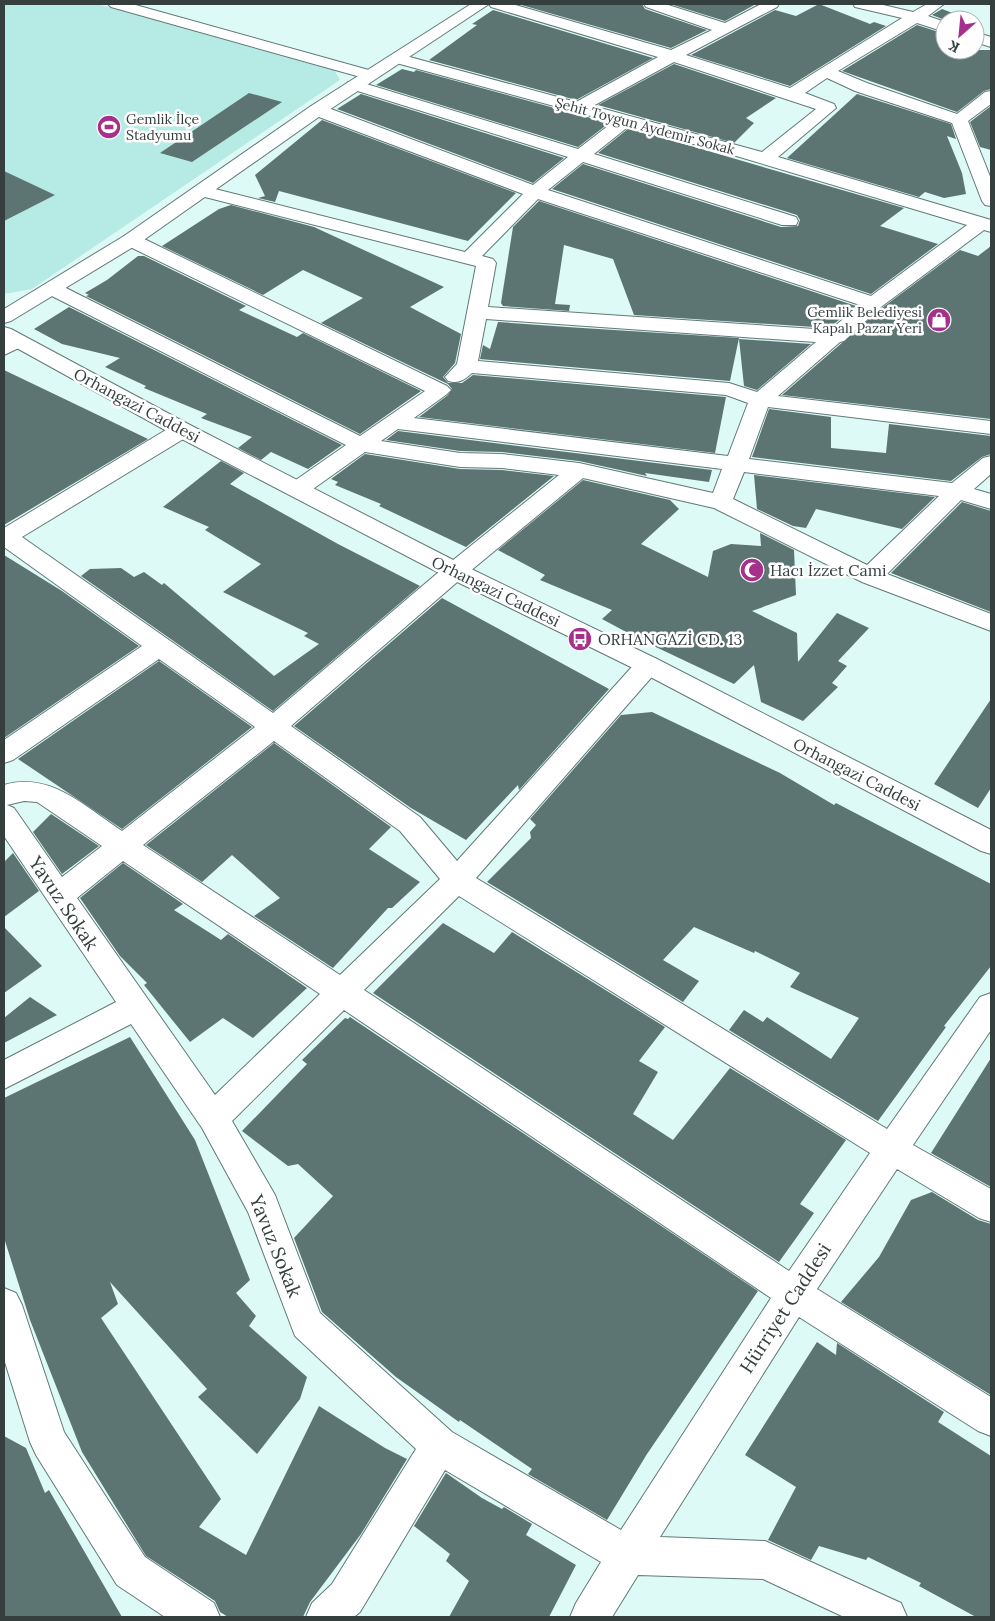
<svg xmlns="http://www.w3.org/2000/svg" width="995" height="1621" viewBox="0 0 995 1621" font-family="Lora,serif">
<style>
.green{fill:#b6ebe5}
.building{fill:#5c7472}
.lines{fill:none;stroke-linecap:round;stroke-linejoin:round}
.minor-casing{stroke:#617977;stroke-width:2}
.tertiary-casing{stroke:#617977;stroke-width:2}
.minor{fill:#fff;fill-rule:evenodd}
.tertiary{fill:#fff;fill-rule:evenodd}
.labels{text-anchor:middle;stroke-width:5;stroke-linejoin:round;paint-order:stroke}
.far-poi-label{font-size:14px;fill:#343f3e;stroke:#fff;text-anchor:start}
.far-street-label{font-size:14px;fill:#343f3e;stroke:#fff}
.street-label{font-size:16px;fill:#343f3e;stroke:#fff}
.poi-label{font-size:16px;fill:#343f3e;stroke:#fff;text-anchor:start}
.near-street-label{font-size:19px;fill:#343f3e;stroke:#fff}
</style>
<rect width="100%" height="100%" fill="#defaf6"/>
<!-- green -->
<path class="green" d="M4,4H97L331,64L340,80L32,289L4,294Z"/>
<!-- building -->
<path class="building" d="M518,4H642L645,9L707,30L671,48Z
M670,4H756L725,21Z
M819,4L870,24L874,22L886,26L790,86L691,55L775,10L796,16Z
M942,9L971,20H945L932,15Z
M493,10L653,58L576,100L429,60L477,25L472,24Z
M917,25L945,34V50H991V89L984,91L957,112L842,71Z
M674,64L776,98L746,118L754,123L734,143L598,105Z
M402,69L414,72L416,70L609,123L578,147L376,85Z
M249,93L282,102L192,162L160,153Z
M361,94L564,158L533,183L337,109Z
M857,94L951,124L956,139L947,136L962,173L966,194L944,198L925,192L919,197L787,158Z
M991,106V150L980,147L970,122Z
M322,120L516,193L468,241L279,191L275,202L258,198L265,196L255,175Z
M629,128L904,208L880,226L938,244L871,294L552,189L583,164L781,227L798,226L800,220L797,215L598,153Z
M4,171L55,195L4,221Z
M539,201L856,306L829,328L634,315L613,259L564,245L555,304L570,305L569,311L503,306L501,303L513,227Z
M231,205L314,227L444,287L410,307L461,334L455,363L443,377L448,383H462L473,375L726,397L715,453L419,417L448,395L452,389L448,384L321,323L363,298L303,270L263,295L162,246L219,209Z
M991,246V419L782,395L882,308L960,250L978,256Z
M138,256H144L246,306L239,310L297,337L303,333L421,391L360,434L86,296L89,295L85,293L107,280Z
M69,307L342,445L308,469L271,452L261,460L238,448L252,437L201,418L207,414L144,388L146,386L105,367L120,358L62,344L34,329Z
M498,322L567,327L739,338L730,381L480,359L483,345L490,349Z
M739,339L811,344L757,390L744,386Z
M4,370L148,439L4,525Z
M769,409L831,417V448L886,453L889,424L991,436V454L982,457L951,481L752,457Z
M398,431L712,470L709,482L645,473L647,476L579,461L502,452L460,451L386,440Z
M365,454L460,469L502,470L554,476L466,547L379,506L381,504L335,485L338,482L331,479Z
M221,461L244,473L230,484L338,544L420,586L273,711L81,576L90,569L121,568L134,577L144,572L162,585L164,583L274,676L319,644L304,636L308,633L223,592L261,564L205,530L209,527L163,507Z
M754,475L935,497L902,529L816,509L806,528L793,526L757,509Z
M583,480L670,500L679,509L641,544L708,577L713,551L731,544L761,546L760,533L794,550L796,595L752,611L797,633L798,662L837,613L869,628L838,661L847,666L832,683L838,687L803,721L761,702L754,665L734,684L641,640L602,619L612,610L540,580L545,575L498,550Z
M962,502L991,511V612L891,573Z
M4,555L62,591L139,646L4,738Z
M442,598L609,689L519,790L518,785L466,840L411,808L294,726Z
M159,661L252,727L122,829L18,759Z
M991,699V788L978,808L934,784Z
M652,712L780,773L834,805L836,803L991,884V966L944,1026L946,1027L878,1121L729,1030L744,1010L763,1022L767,1017L831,1059L859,1018L790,987L800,973L755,951L754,953L694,927L663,960L699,981L683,1002L487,882L531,838L530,832L536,825L530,819L621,715Z
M274,743L391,827L369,849L420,882L392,908H388L333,968L254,916L280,898L232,855L202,882L146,845Z
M51,814L99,846L62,874L33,832Z
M13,853L39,891L4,917V862Z
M123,863L183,904L174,910L221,940L228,934L307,988L253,1038L223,1018L190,1042L144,985L147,983L120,956L80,898Z
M443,923L494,953L512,932L665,1027L639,1061L658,1072L633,1114L673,1140L730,1068L846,1140L800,1204L814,1213L779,1262L373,993Z
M4,927L42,966L4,993Z
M30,997L57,1015L4,1043V1018Z
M350,1017L758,1291L647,1454L607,1520L528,1474L532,1469L460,1420L459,1422L396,1377L322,1312L294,1238L333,1196L298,1164L288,1166L242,1131L307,1064L302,1060L345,1018L348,1019Z
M130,1037L195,1140L250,1280L236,1293L256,1316L249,1326L307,1377L300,1399L257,1454L198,1397L207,1389L110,1282L118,1304L101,1318L221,1499L199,1527L246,1555L319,1406L385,1448L407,1459L361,1534L310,1602L303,1617H228L220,1612L215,1601L146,1556L82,1452L30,1320L5,1241L4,1098Z
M991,1058V1187L931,1153Z
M932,1192L978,1220L991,1224V1395L841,1302L879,1257L911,1200Z
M817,1342L836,1355L837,1343L944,1412L938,1422L991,1456V1617H976L919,1586L921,1583L868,1557L866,1560L819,1546L811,1560L768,1540L796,1487L745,1455Z
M4,1436L26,1448L45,1493L49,1490L122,1617H4Z
M446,1473L482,1498L502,1509L504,1507L532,1524L526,1535L576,1565L549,1617H449L469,1581L446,1561L450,1554L414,1526Z"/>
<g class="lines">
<!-- minor casing -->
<g class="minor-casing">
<path id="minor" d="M108,4H132L376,72L378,75L376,78H364L111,7Z
M489,4H512L671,50L712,30L646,7L644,4H665L725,23L761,4H779L777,7L686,55L790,88L902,18L855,7L853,4H879L913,12L927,4H944L928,16L945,22V32L917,23L838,71L867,83L957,114L985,92L991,91V104L968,121L991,179V206L985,205L982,201L952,123L855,91L827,78L805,93L834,104L836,108L778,157L991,220V232L984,230L881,307L844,341L840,342L778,396L991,421V434L768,407L749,459L952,483L983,458L991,456V474L974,489L991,494V509L961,500L887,574L991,614V631L862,582L714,508L583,478L463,577L291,726L420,817L457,861L639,659L648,656L657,659L661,665L657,671L476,878L887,1129L980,997L991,993V1030L913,1145L991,1189V1222L979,1218L897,1169L817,1289L991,1397V1436L978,1431L799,1317L660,1537L765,1541L901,1603L907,1617H844L763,1579L638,1575L612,1617H570L576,1603L601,1562L445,1470L360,1612L354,1617H306L312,1603L332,1584L416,1449L295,1336L248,1212L202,1128L131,1024L4,1089V1060L116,1002L4,836V785C50,771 85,807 122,831L255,727L159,659L13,760L4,763V740L142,646L4,547V528L174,425L182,423L190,425L193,430L190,435L22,537L273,713L447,565L559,475L502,468L460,467L365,452L306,494L298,496L290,494L287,489L290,484L346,445L46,293L43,289L46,285H60L360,436L425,391L124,244L122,240L124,236H138L447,386L451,390L447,394L414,418L728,456L748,403L726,395L472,373C464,380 459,384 448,381L445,377L457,364L476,266L197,195L194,191L197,187L203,186L465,252L523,194L311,114L309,110L311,106H323L533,185L568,157L348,88L346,85L348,82H360L578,149L613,122L389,61L387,58L395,53L576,102L658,57L491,7ZM674,62L816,109L762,152L593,106ZM629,126L733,155L967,225L871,296L548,190L583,162L782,225H796L798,221L796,217L594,154ZM538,199L860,305L830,330L488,307L496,263L493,259L482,256ZM486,319L816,342L757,392L729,383L478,361ZM398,429L722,469L713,493L579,463L502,454L460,453L381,441ZM744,472L939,496L867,565L733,499ZM274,741L400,831L440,879L340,975L143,845ZM24,801L37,802L102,846L62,877L14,808L7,805ZM123,861L320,994L215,1095L77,898ZM459,896L870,1153L789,1271L364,990ZM344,1010L771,1298L621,1530L452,1432L320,1313L275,1195L232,1121Z
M975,32L991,37V47L975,42Z
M18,335L25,337L28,341L25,345L4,355V341Z
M4,1288L16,1293L22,1305L64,1432L145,1557L214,1603L220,1617H165L117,1585L36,1455L30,1442L4,1359Z"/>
</g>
<!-- tertiary casing -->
<g class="tertiary-casing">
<path id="tertiary" d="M471,4H489L323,114L138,244L11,321L4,323V309L124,236L311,106Z
M4,327L11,329L190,425L463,565L657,659L991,830V854L981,851L639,671L447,577L174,435L4,341Z"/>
</g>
<!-- minor -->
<use href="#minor" class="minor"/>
<!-- tertiary -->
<use href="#tertiary" class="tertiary"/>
</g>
<!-- icons -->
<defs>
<g id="stadium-disc" transform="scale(1.25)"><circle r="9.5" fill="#a5318c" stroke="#fff"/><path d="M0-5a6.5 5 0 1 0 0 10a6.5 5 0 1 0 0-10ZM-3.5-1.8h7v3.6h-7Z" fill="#fff"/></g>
<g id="shop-disc" transform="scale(1.25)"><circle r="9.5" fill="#a5318c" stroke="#fff"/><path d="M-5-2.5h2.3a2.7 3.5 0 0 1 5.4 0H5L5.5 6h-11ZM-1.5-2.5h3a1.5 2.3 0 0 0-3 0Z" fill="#fff"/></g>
<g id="mosque-disc" transform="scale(1.25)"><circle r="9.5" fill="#a5318c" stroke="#fff"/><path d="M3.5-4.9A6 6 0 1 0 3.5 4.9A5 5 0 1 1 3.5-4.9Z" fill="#fff"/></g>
<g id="bus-disc" transform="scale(1.25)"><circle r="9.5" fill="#a5318c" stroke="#fff"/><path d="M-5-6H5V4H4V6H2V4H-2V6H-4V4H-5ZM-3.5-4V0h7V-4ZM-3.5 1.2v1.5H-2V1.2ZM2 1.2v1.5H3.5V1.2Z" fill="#fff"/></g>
</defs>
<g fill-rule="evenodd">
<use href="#stadium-disc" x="109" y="127"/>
<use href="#shop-disc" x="939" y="320"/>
<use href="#mosque-disc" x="752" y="570"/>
<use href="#bus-disc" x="580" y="639"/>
</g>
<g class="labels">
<!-- far-poi labels -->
<g class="far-poi-label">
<text x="126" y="124">Gemlik İlçe<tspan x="126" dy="16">Stadyumu</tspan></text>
<text x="922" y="317" text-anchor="end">Gemlik Belediyesi<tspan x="922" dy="16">Kapalı Pazar Yeri</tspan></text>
</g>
<!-- far-street labels -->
<g class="far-street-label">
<text transform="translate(645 126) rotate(15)" y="5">Şehit Toygun Aydemir Sokak</text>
</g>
<!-- street labels -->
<g class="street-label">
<text transform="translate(137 405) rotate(28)" y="6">Orhangazi Caddesi</text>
<text transform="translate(496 591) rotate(26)" y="6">Orhangazi Caddesi</text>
<text transform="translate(857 774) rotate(27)" y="6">Orhangazi Caddesi</text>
</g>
<!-- poi labels -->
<g class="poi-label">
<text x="770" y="576">Hacı İzzet Cami</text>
<text x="598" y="645">ORHANGAZİ CD. 13</text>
</g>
<!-- near-street labels -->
<g class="near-street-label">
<text transform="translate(64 903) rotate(56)" y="7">Yavuz Sokak</text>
<text transform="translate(276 1246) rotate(68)" y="7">Yavuz Sokak</text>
<text transform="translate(785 1308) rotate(-57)" y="7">Hürriyet Caddesi</text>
</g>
</g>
<!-- border -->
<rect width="995" height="1621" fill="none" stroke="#343f3e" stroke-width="10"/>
<!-- north arrow -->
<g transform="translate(960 35) rotate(207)"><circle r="24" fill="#ffffff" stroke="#aeb2b2"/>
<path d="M0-4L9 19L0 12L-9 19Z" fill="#a5318c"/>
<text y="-8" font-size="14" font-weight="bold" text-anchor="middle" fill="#343f3e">K</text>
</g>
</svg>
